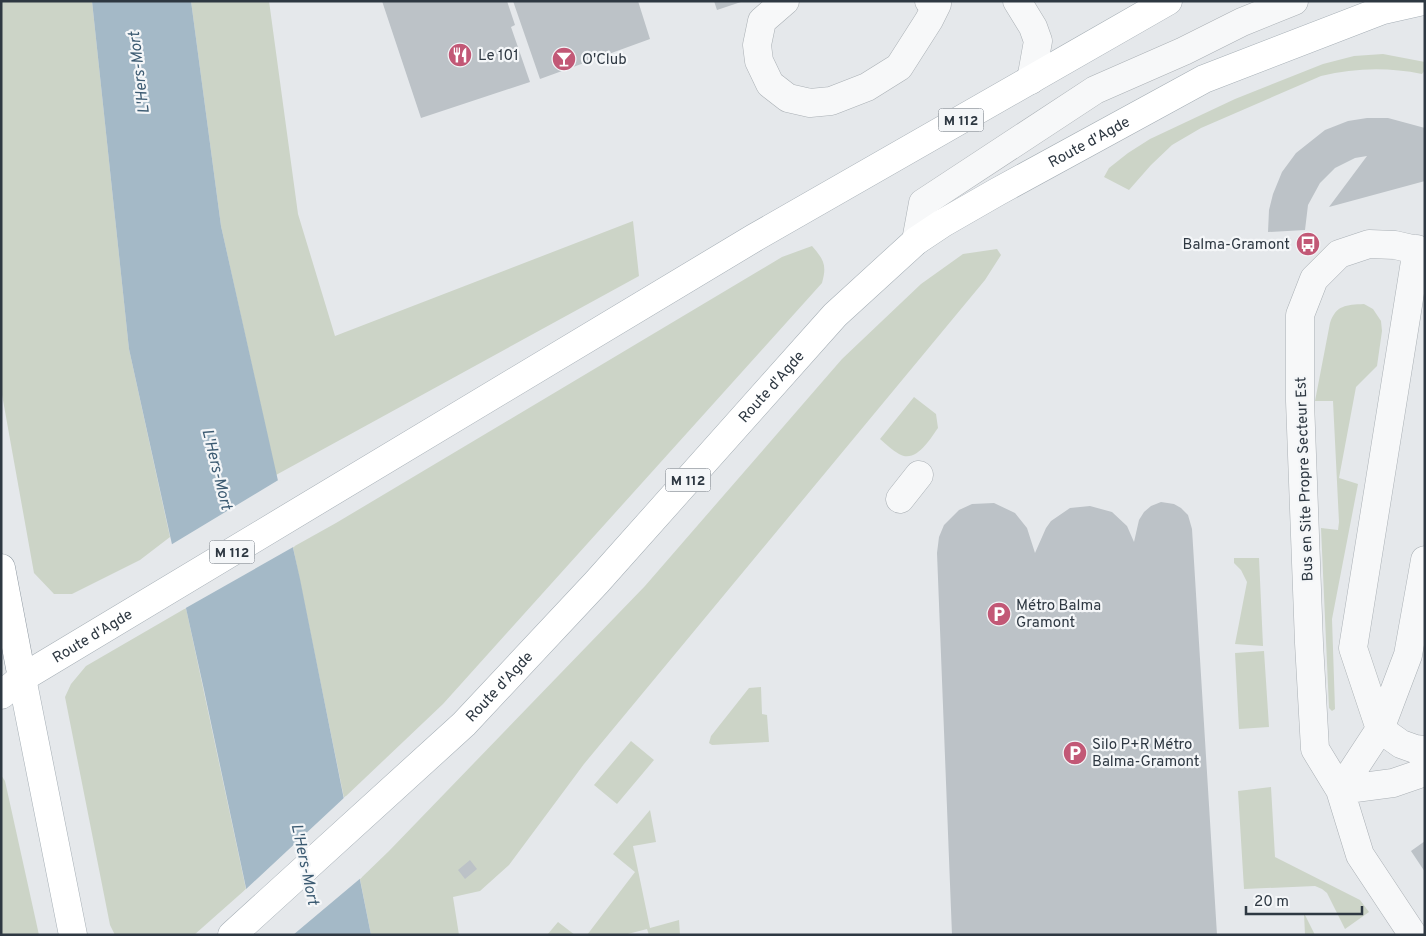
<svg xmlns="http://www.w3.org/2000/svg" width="1426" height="936" viewBox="0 0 1426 936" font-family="Overpass,sans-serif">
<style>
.green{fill:#ccd4c7}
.water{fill:#a4b9c7}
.pier{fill:#e5e8eb}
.building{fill:#bcc2c7}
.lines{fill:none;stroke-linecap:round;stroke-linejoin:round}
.minor-casing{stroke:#aab0b5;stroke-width:29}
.major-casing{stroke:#a5aeb5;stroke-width:29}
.highway-casing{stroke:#8d97a0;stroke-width:29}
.minor{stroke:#f7f8f9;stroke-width:28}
.major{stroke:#fff;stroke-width:28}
.highway{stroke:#fff;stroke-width:28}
.labels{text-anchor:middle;stroke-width:4.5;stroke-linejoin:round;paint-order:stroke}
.shield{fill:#f4f6f8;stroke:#697179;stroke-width:1}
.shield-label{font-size:14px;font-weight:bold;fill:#2e3842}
.poi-label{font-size:15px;fill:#2e3842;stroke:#f4f6f8;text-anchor:start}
.street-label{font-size:15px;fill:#2e3842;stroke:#f4f6f8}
.water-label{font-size:16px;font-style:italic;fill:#3c5b72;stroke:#f4f6f8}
</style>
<rect width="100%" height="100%" fill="#e5e8eb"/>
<!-- green -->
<path class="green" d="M1,1H92L129,349L170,537L140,560L72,594H54L34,573L1,389Z
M191,1H269L298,214L335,336L633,221L639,276L276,475L221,226Z
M1383,54L1425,62V70L1422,74C1387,67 1355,68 1321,76L1201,128L1172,145L1151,165L1129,190L1104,177L1109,168L1128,153L1150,139L1235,99L1323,64L1354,56Z
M812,246C824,260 827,265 822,283L443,704L344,798L293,547L336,523L782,257Z
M997,249L1001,255L985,280L584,764L509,865L480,891L453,897L459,935H371L360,879L389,851L645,586L842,359L921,284L963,254Z
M1364,304L1373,309L1381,321L1382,331L1377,366L1356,387L1339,478L1358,484L1332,619L1335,709L1332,711L1329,708L1321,528L1338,530L1339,522L1333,401H1315L1330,323C1336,305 1346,305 1364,304Z
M914,397L936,414L938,428C930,439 916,464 899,454C892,450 886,444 880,439Z
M1234,558H1259L1263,646L1235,644L1247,582L1241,570L1234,563Z
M186,608L246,889L194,935H115L110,925L65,697L71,684L86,666Z
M1264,651L1269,727L1239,729L1235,653Z
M761,687L762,714L767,715L769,742L712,745L709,743L711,736L749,688Z
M631,741L654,760L617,804L594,785Z
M1,775L5,781L39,935H1Z
M1271,787L1275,857L1360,900L1369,912L1345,929L1327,893L1322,889L1315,886L1244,889L1238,791Z
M650,810L656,842L633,846L650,928L679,920L680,935H649L647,929L624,935H587L635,872L613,854Z
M1304,913L1315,935H1305Z
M558,922L575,935H547Z"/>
<!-- water -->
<path class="water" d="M92,1H191L221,226L300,579L371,935H256L204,690L129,349Z"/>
<!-- pier -->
<path class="pier" d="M280,479L295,546L184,609L169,546Z
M346,796L362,877L293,935H253L244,891Z"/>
<!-- building -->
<path class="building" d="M382,1H507L515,25L511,27L530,82L421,118Z
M513,1H638L650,39L540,79Z
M714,1H741V2L717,10Z
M1367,118H1388L1425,128V181L1329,207L1367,156L1355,158L1335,168L1320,183L1308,205L1305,230L1268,232L1269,210L1273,194L1282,172L1296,153L1325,130L1348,121Z
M1161,502L1174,504L1181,508L1188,515L1192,529L1217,935H952L937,553L939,537L944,525L959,510L972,504L994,503L1015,513L1027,528L1035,553L1046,528L1051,521L1070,508L1090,506L1112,512L1127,526L1134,542L1139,520L1144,512L1151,506Z
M1425,841V872L1411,851Z
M470,860L477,869L465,879L458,870Z"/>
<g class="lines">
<!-- minor casing -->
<g class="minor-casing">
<path id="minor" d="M785,1L762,21L757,45L759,61L770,84L788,98L810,103L831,101L867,87L899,67L929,20L937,4L929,1
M1017,1L1033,27L1038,41L1031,80
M916,241L923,203L1095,90L1184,51L1242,22L1294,1
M1417,249L1353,648L1380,729L1401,744L1415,749L1425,750
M900,499L919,475
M1340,790L1380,729L1408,655L1425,560
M1340,790L1393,783L1425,772
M1413,935L1360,855L1340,790L1315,749L1309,643L1300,401V315L1314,279L1339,254L1369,244L1395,245L1425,252"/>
</g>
<!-- major casing -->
<g class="major-casing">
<g id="major">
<path d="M22,678L73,935"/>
<path id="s1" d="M1,695L22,678L754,238L1168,1"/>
<path id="s2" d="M232,935L464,724L597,582L835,315L916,241L943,223L997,192L1204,79L1383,10L1423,1"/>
</g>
</g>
<!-- highway casing -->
<g class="highway-casing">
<path id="highway" d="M1,568L22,678"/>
</g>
<!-- minor -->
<use href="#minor" class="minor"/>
<!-- major -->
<use href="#major" class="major"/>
<!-- highway -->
<use href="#highway" class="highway"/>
</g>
<!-- icons -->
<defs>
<g id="restaurant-disc" transform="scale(1.25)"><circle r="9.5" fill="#c25876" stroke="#f4f6f8"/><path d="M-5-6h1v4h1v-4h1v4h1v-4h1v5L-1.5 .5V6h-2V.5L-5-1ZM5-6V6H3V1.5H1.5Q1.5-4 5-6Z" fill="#fff"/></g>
<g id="bar-disc" transform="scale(1.25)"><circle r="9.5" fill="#c25876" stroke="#f4f6f8"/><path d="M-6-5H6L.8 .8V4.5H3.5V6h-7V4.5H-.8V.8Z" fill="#fff"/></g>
<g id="bus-disc" transform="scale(1.25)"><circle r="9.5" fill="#c25876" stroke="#f4f6f8"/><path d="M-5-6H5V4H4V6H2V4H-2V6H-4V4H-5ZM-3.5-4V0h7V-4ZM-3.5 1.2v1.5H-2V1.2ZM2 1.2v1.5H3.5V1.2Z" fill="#fff"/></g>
<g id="parking-disc" transform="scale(1.25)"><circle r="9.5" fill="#c25876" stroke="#f4f6f8"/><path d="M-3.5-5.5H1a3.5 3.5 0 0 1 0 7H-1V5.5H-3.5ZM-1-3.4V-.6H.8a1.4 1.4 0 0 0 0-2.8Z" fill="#fff"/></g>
</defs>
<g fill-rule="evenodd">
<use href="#restaurant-disc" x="460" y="55"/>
<use href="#bar-disc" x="564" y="59"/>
<use href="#bus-disc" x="1308" y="244"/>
<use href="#parking-disc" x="999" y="614"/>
<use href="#parking-disc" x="1075" y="753"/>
</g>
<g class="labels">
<!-- shield labels -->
<g class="shield">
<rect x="938.5" y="108.5" width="45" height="23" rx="4"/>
<rect x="665.5" y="468.5" width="45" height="23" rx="4"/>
<rect x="209.5" y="540.5" width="45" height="23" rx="4"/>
</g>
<g class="shield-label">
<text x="961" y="125">M 112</text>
<text x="688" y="485">M 112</text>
<text x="232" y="557">M 112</text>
</g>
<!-- poi labels -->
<g class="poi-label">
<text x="478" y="60">Le 101</text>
<text x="582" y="64">O'Club</text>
<text x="1290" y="249" text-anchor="end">Balma-Gramont</text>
<text x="1016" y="610">Métro Balma<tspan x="1016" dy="17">Gramont</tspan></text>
<text x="1092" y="749">Silo P+R Métro<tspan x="1092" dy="17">Balma-Gramont</tspan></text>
</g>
<!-- street labels -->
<g class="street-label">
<text dy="5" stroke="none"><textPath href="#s2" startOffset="1175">Route d'Agde</textPath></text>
<text dy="5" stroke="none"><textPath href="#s2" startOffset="770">Route d'Agde</textPath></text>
<text transform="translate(1304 479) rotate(-92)" y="5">Bus en Site Propre Secteur Est</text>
<text dy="5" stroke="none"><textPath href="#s1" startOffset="109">Route d'Agde</textPath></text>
<text dy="5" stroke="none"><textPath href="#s2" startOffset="365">Route d'Agde</textPath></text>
</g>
<!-- water labels -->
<g class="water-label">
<text transform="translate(138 73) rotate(-97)" y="6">L'Hers-Mort</text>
<text transform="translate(218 469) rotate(76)" y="6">L'Hers-Mort</text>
<text transform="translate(306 864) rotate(78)" y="6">L'Hers-Mort</text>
</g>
</g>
<!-- border -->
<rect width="1426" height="936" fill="none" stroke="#2e3842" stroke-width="5"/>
<!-- scale -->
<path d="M1246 906v8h116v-8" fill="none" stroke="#2e3842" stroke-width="2.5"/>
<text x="1254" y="906" font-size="15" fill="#2e3842" stroke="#f4f6f8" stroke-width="4" paint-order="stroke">20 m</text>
</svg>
